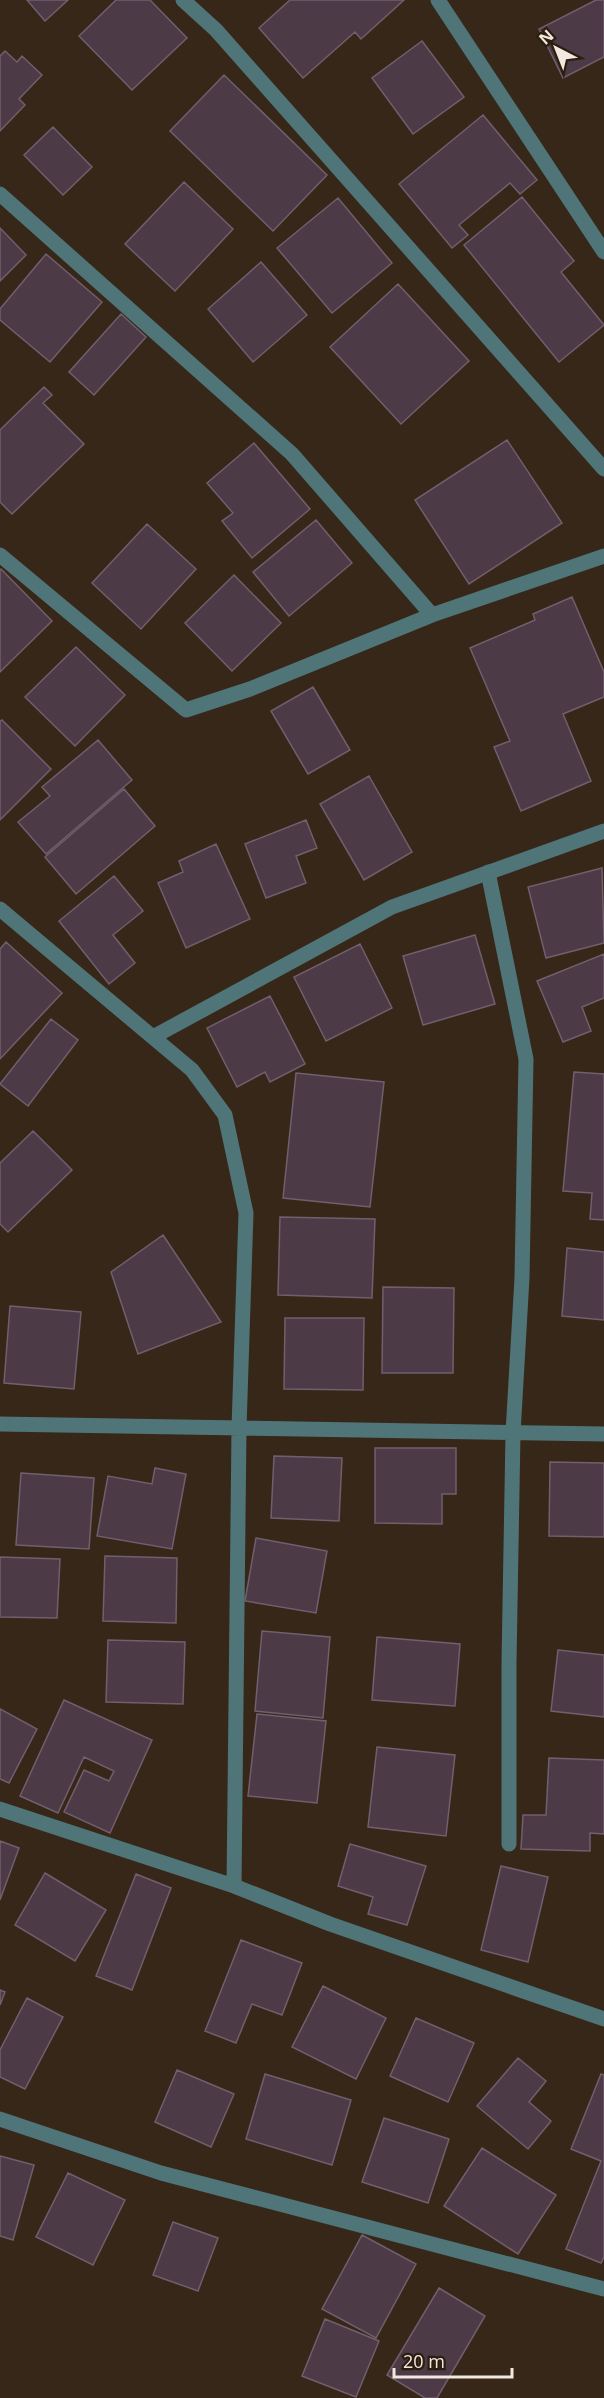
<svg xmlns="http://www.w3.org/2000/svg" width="604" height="2398" viewBox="0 0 604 2398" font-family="'Open Sans',sans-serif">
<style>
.building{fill:#4c3a47;stroke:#725e6c;stroke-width:1.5}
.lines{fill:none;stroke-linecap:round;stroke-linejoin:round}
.minor{stroke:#4f7578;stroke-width:15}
</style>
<rect width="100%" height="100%" fill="#362719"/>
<!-- building -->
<path class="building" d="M27,0H68L45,21Z
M116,0H150L187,38L132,90L79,36Z
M290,0H404L361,39L355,32L303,78L259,28Z
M596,0H604V57L563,78L539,29Z
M422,41L464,97L413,134L372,78Z
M5,51L17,62L22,56L42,75L19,99L25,105L0,131V56Z
M224,75L327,175L273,231L170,131Z
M483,115L537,180L520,194L510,183L459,225L468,235L452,248L399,184Z
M53,127L92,167L63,195L24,155Z
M184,182L233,229L175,291L125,244Z
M522,197L574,261L561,272L604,325L559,362L464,245Z
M338,198L392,263L332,313L277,248Z
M0,228L26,255L0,281Z
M46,254L102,302L50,362L0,320V309Z
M261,262L307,315L253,362L208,309Z
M398,284L469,361L401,424L330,347Z
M121,314L146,337L94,395L69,372Z
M44,387L52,395L43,403L84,444L12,514L0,502V430Z
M507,440L562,523L469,584L415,500Z
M254,443L310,509L252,558L222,521L233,513L207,483Z
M316,520L352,563L289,616L253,572Z
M147,524L196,569L141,629L92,583Z
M1,569L52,621L0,672V570Z
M234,575L281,623L232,671L185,623Z
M572,597L604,672V697L563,714L591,781L521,811L494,747L510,741L470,648L535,620L533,614Z
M76,647L125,695L75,746L25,697Z
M313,687L350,750L308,774L271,711Z
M2,720L51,769L0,820V721Z
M98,740L132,780L46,854L18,822L50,796L42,787Z
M369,776L412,852L364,880L320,804Z
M124,789L155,826L76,894L45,857Z
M306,820L317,848L296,856L306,883L266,898L245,844Z
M216,844L250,919L186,948L158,883L183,872L179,861Z
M602,868L604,943L546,958L528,887Z
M114,876L143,911L113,935L135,963L109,984L59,921Z
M475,935L495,1004L423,1025L403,956Z
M6,942L62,993L0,1059V949Z
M360,944L392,1008L326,1041L294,977Z
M604,954V998L582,1007L591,1031L563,1042L537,981Z
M270,996L305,1064L270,1082L265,1072L237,1087L207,1028Z
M51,1019L78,1040L28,1106L0,1084Z
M574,1072L604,1074V1220L590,1219L592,1193L563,1191Z
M296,1073L384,1082L370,1207L283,1198Z
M33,1131L72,1170L8,1232L0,1224V1163Z
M280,1217L375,1219L372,1298L278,1295Z
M163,1235L221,1322L138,1354L111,1272Z
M567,1248L604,1252V1320L562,1316Z
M383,1287L454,1288L453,1373H382Z
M10,1306L81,1312L74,1389L4,1383Z
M285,1318H364L363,1390L284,1389Z
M375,1448H456V1494H442V1524L375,1523Z
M274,1456L342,1458L339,1521L271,1518Z
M550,1462L604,1463V1537L549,1536Z
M155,1468L186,1474L172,1549L97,1536L108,1476L152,1484Z
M21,1473L94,1478L89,1549L16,1545Z
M256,1538L327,1551L316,1613L245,1601Z
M105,1556L177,1558L176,1623L103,1621Z
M0,1557L60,1559L57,1618L0,1617Z
M262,1631L330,1637L323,1718L255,1711Z
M377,1637L460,1644L455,1706L372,1700Z
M108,1640L185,1642L183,1704L106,1702Z
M558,1650L604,1655V1717L551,1711Z
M64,1700L152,1740L110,1833L64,1812L84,1770L109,1781L114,1771L84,1757L58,1813L20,1796Z
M0,1709L37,1729L9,1783L0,1779Z
M257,1714L326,1721L317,1803L248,1796Z
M377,1747L455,1755L446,1836L368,1827Z
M549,1758L604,1760V1834L590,1833V1851L521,1849L523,1815H546Z
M0,1841L19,1848L0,1900Z
M350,1844L426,1866L407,1925L368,1914L373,1897L338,1886Z
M501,1866L548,1877L528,1962L481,1950Z
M45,1873L106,1910L75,1961L15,1925Z
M136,1874L171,1888L132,1990L96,1976Z
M241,1940L302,1963L282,2015L252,2004L236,2043L205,2031Z
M323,1986L386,2018L356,2079L292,2047Z
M0,1990L5,1992L0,2005Z
M27,1998L63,2017L25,2089L0,2077V2050Z
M416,2018L474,2043L448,2102L390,2076Z
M518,2058L546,2081L529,2102L551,2121L528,2149L477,2106Z
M177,2070L234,2094L211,2147L155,2122Z
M265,2074L351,2100L332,2165L246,2139Z
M601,2074L604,2075V2257L601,2263L566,2249L601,2161L571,2149Z
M384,2118L449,2139L428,2203L362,2182Z
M482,2148L556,2195L518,2254L444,2206Z
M0,2156L34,2165L13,2240L0,2236Z
M68,2173L125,2200L93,2265L36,2237Z
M173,2222L218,2238L198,2291L153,2275Z
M362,2235L416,2264L376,2338L322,2309Z
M439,2288L485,2316L437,2398H425L387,2375Z
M325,2319L379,2341L356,2397L302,2376Z"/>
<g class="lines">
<!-- minor -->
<path class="minor" d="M183,0L216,30L604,469
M438,0L604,252
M0,194L292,454L432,615
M0,555L186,710L250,689L432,615L604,556
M488,872L526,1059L522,1278L513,1433L509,1663V1844
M0,909L192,1070L225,1115L246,1213L239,1428L234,1886
M153,1037L392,907L604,831
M0,1424L604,1434
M0,1809L234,1886L330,1924L604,2019
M0,2119L161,2173L604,2289"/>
</g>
<!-- north arrow -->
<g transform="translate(556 48) rotate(318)" stroke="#2c1e0f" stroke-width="4.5" paint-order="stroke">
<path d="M0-4.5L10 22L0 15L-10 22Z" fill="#f2e8df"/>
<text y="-9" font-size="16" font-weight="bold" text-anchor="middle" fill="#f2e8df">N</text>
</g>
<!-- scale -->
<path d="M394 2368v9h118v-9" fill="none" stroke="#f2e8df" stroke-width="3"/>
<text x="403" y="2368" font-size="18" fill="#f2e8df" stroke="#2c1e0f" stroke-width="4.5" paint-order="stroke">20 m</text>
</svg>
